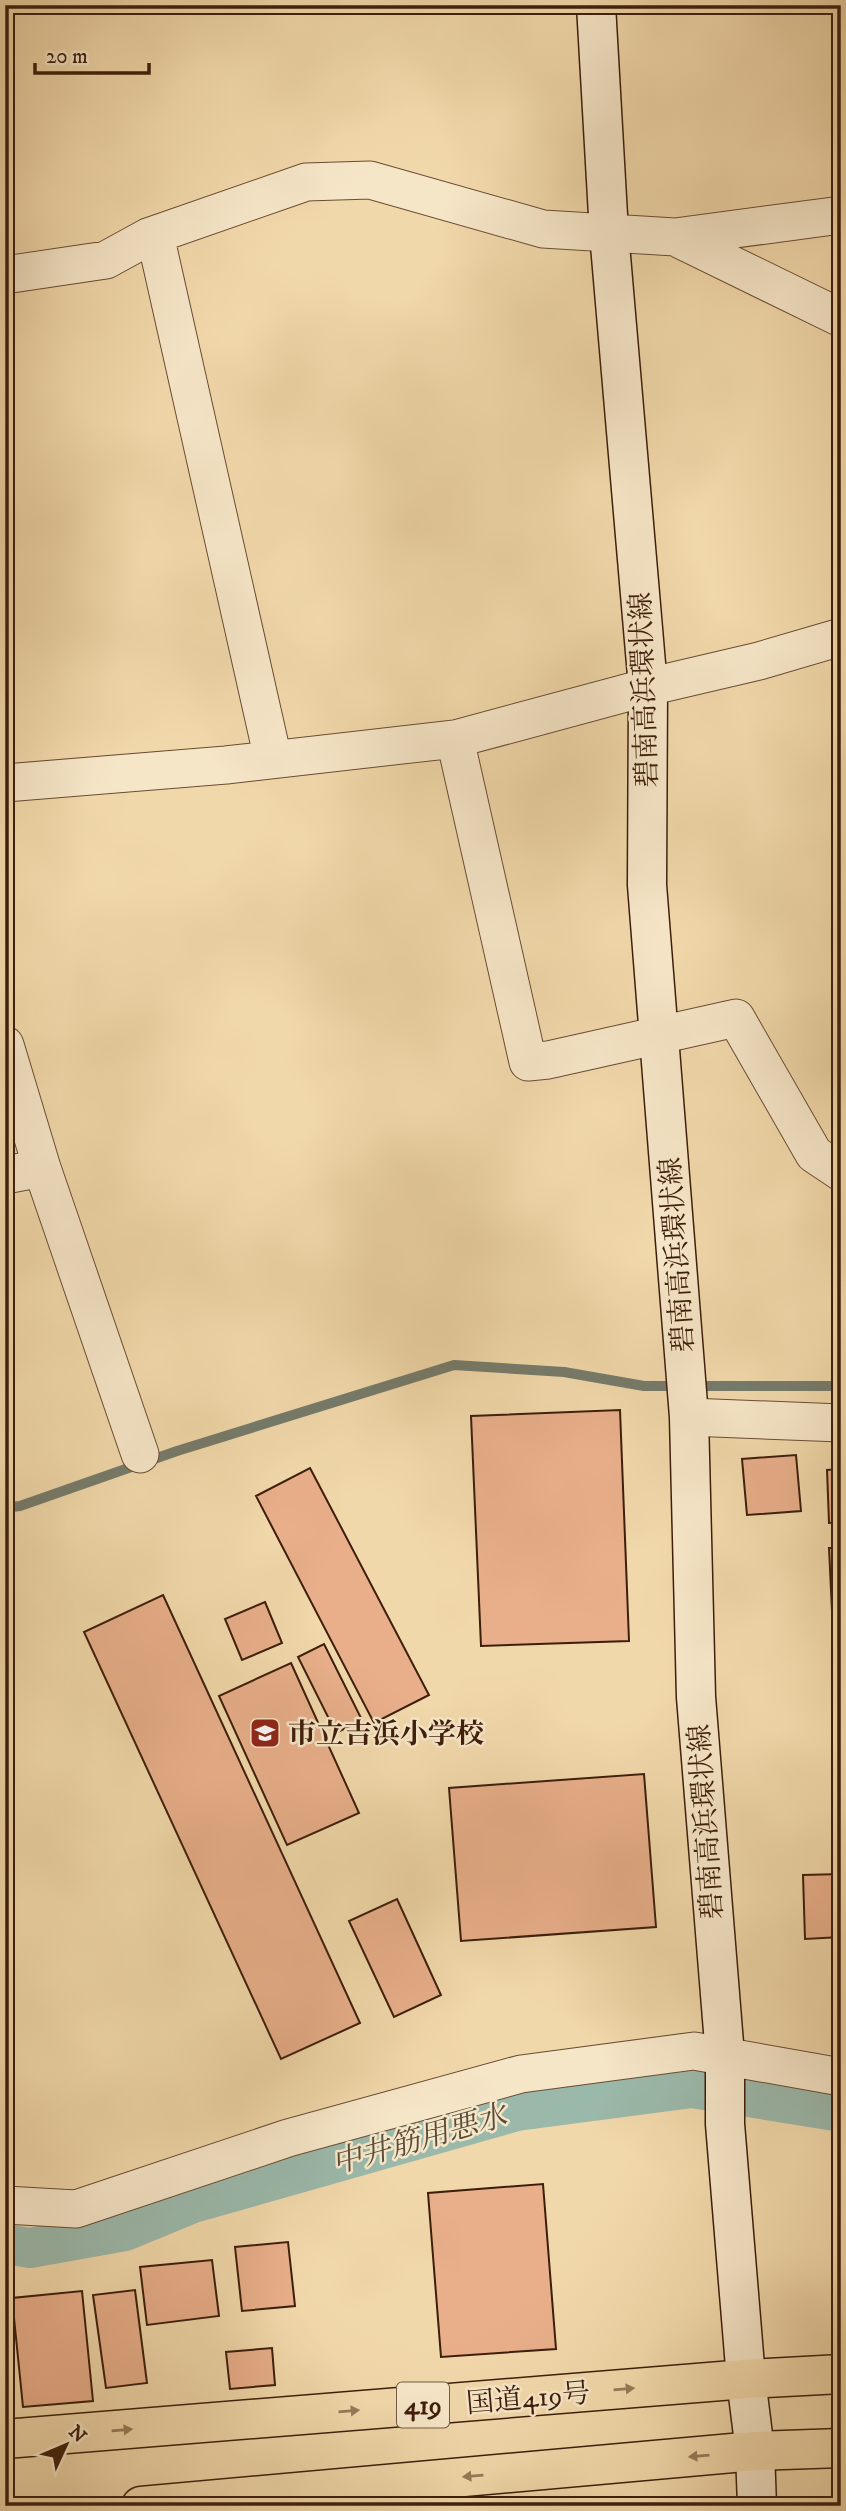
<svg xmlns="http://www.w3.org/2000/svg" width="846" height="2511" viewBox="0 0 846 2511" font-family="'IM FELL DW Pica','Noto Serif JP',serif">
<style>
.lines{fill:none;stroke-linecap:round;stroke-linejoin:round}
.stream{stroke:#757b6b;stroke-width:10}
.canal{stroke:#9bb9ab;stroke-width:40}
.building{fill:#e8af8a;stroke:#3d1e0b;stroke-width:2}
.street-casing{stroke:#6a4c33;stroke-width:39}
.secondary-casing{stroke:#3d1e0b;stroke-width:41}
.highway-casing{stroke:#3d1e0b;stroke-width:41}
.street{stroke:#f6e6c8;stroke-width:37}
.secondary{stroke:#f6e6c8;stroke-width:38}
.highway{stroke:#f1d8aa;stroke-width:38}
.oneway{fill:#977b5a}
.labels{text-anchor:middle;stroke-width:5;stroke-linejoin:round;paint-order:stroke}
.shield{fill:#f6e6c8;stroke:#745a44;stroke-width:2}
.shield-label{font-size:26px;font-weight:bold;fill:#3d1e0b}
.street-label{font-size:28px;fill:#3d1e0b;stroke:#f6e6c8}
.poi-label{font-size:28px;font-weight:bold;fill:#3d1e0b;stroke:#f6e6c8;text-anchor:start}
.water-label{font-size:30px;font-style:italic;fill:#594c3b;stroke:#f6e6c8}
</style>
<rect width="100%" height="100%" fill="#f1d8aa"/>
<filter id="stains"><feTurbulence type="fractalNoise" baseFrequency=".00286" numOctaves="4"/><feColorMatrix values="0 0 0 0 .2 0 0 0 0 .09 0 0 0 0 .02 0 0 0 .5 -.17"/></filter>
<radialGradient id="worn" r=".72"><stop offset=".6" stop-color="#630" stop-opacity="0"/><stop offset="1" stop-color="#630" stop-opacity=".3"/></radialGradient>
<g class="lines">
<!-- stream -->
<path class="stream" d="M5,1508L20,1506L177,1451L454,1365L564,1372L644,1386H841"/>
<!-- canal -->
<path class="canal" d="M5,2244L30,2248L125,2231L193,2203L517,2111L692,2088L841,2112"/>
</g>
<!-- building -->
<path class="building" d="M620,1410L629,1641L481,1646L471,1416Z
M796,1455L801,1511L747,1515L742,1459Z
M310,1468L429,1695L374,1723L256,1496Z
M841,1469V1522L829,1523L827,1470Z
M829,1548H841V1611H832Z
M163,1595L360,2023L281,2059L84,1632Z
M265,1602L282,1643L242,1660L225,1619Z
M324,1644L362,1720L336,1733L298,1657Z
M291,1663L359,1813L287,1845L219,1696Z
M644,1774L656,1927L461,1941L449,1788Z
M841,1874V1937L805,1939L803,1875Z
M397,1899L441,1995L394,2017L349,1921Z
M543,2184L556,2349L441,2357L428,2193Z
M288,2242L295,2306L242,2311L235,2247Z
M212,2260L219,2316L147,2325L140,2267Z
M135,2290L147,2383L106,2388L93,2295Z
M82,2291L93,2401L23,2407L12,2298Z
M272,2348L275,2385L230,2389L226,2352Z"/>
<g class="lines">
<!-- street casing -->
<g class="street-casing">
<path id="street" d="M155,235L273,759
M675,237L841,318
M5,275L106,260L148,237L306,182L370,180L543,229L675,237L841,215
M455,739L528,1062L548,1060L736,1018L814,1154L841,1172
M5,783L226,765L455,739L648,687L759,661L841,637
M5,1045L42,1168L140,1454
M5,1175L42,1168
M689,1417L841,1423
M5,2205L76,2209L288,2138L521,2074L694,2051L841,2077"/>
</g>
<!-- secondary casing -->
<g class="secondary-casing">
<path id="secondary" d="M596,5L609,233L648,687L647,885L689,1417L696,1697L725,2056V2124L746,2379L755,2451L757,2506"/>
</g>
<!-- highway casing -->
<g class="highway-casing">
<path id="highway" d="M5,2439L746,2379L841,2374
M141,2506L755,2451L841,2448"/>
</g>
<!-- street -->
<use href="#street" class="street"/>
<!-- secondary -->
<use href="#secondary" class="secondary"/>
<!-- highway -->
<use href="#highway" class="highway"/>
</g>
<!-- one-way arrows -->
<defs><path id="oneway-solid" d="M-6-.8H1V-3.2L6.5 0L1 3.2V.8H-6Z" transform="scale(1.75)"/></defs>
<g class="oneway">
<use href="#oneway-solid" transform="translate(624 2389) rotate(-5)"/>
<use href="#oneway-solid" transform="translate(349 2411) rotate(-5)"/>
<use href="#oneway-solid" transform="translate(122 2430) rotate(-5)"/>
<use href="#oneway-solid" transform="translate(699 2456) rotate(175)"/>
<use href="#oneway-solid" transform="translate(473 2476) rotate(175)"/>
</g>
<!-- icons -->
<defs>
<g id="school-square" transform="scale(1.575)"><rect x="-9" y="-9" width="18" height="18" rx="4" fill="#8f2418" stroke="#f6e6c8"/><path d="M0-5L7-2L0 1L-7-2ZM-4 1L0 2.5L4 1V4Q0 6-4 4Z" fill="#fff"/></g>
</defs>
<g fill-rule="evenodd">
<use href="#school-square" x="265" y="1733"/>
</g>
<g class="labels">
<!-- shield labels -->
<rect class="shield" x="397" y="2382.5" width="52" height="45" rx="5"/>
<g class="shield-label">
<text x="423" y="2414">419</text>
</g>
<!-- street labels -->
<g class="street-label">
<text transform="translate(643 690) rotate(-92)" y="10">碧南高浜環状線</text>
<text transform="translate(676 1255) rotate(-94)" y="10">碧南高浜環状線</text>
<text transform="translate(705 1822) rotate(-94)" y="10">碧南高浜環状線</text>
<text transform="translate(528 2397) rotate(-5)" y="10">国道419号</text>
</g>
<!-- poi labels -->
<g class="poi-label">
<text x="288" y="1743">市立吉浜小学校</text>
</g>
<!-- water labels -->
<g class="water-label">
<text transform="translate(419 2139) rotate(-16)" y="10">中井筋用悪水</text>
</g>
</g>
<!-- margin -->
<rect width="846" height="2511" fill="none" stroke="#f1d8aa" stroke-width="28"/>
<rect x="7" y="7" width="832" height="2497" fill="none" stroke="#3d1e0b" stroke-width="3.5"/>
<rect x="14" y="14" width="818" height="2483" fill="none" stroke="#3d1e0b" stroke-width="2"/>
<!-- north arrow -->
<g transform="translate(66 2445) rotate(46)" stroke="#f6e6c8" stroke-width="5" paint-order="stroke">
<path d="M0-5L12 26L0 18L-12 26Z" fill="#3d1e0b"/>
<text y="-10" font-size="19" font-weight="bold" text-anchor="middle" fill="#3d1e0b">N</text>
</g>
<!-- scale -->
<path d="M35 63v10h114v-10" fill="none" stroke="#3d1e0b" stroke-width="3.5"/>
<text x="46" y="63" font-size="21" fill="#3d1e0b" stroke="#f6e6c8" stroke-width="5" paint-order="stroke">20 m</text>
<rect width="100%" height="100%" filter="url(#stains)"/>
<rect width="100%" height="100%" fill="url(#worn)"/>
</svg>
